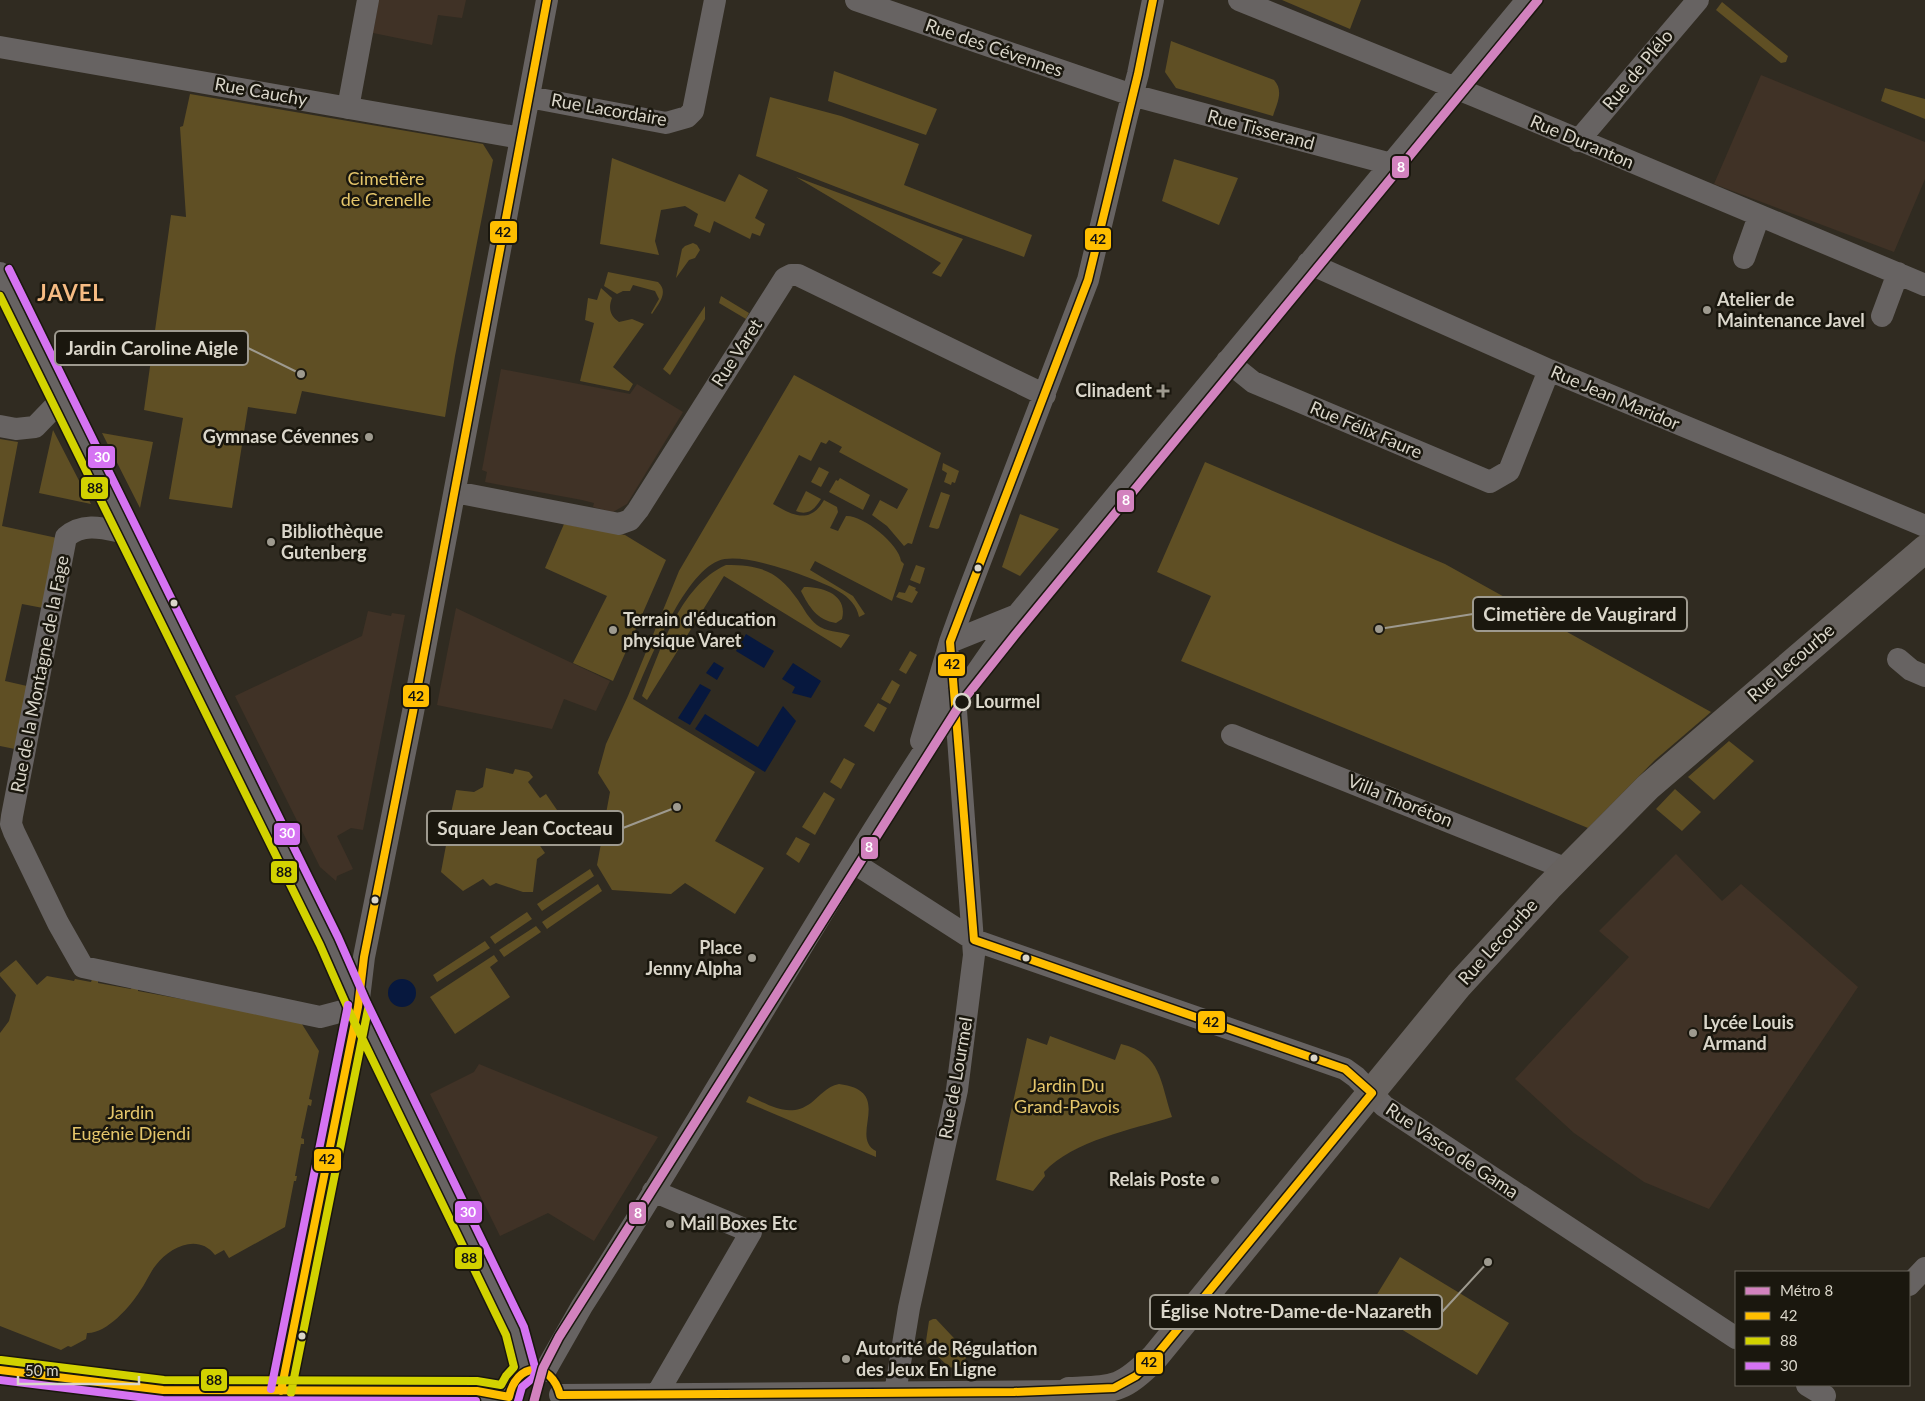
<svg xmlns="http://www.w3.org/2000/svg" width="1925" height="1401" viewBox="0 0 1925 1401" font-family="Lato,sans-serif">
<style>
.education{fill:#403226}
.green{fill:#5f4f24}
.water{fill:#07183e}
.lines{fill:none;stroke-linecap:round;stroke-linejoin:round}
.minor{stroke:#676362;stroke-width:22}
.major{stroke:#67625f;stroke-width:28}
.bus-1-casing{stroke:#1a170e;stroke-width:11}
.bus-2-casing{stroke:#1a170e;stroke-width:11}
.bus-3-casing{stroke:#1a170e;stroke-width:11}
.bus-1{stroke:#ffbe00;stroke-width:8}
.bus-2{stroke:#d2d200;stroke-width:8}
.bus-3{stroke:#d573f2;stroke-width:8}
.metro-1-casing{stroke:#1a170e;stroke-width:12}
.metro-1{stroke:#d282be;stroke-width:9}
.poi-dot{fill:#9e9a8f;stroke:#1a170e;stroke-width:2}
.bus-dot{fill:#dad6ca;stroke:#1a170e;stroke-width:2}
.stop-dot{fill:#1a170e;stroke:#dad6ca;stroke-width:2.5}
.labels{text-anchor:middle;stroke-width:5;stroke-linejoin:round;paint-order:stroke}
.street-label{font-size:18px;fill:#dad6ca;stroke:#1a170e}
.park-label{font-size:18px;fill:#e5c66b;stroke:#1a170e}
.poi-label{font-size:18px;font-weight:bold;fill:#dad6ca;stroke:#1a170e;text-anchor:start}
.stop-label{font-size:18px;font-weight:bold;fill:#dad6ca;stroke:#1a170e;text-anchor:start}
.district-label{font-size:22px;font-weight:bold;letter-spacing:1px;fill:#f7bc83;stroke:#1a170e}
.leader{fill:none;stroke:#9e9a8f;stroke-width:2}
.callout-dot{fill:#9e9a8f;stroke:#1a170e;stroke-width:2}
.callout{fill:#1a170e;stroke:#9e9a8f;stroke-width:2}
.callout-label{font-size:19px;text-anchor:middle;font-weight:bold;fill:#dad6ca}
.line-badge{stroke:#1a170e;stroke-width:2}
.badge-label{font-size:14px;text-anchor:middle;font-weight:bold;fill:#fff}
.pale-badge-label{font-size:14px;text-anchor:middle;font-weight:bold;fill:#111}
</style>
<rect width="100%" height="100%" fill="#302b21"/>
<!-- education -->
<path class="education" d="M379,0H466L462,18L438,15L432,45L373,33Z
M1761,75L1925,142V179L1894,252L1714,184Z
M501,369L630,394L637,384L683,412L627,504L613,512L593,507L594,503L582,500L485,482L487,472L482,470Z
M456,608L610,681L596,711L564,699L552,729L437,705Z
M368,611L391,616L392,613L405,615L363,830L351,828L337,836L353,869L337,876L336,881L320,867L235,696L362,636Z
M1676,854L1722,901L1741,884L1858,987L1709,1209L1644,1182L1574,1133L1515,1079L1629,957L1599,931Z
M479,1064L658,1137L594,1241L548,1213L500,1236L430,1094L474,1072Z"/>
<!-- green -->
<path class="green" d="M1282,0H1361L1350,29Z
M1722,2L1788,56L1786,62L1781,63L1716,10Z
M1171,41L1274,80C1284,91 1277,103 1273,116L1176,88L1165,72Z
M834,71L937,109L926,135L828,101Z
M1885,88L1925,99V119L1881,101Z
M190,94L483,144L493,160L455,356L445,417L302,391L296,414L248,407L232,508L169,499L183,418L144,410L171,215L186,217L180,127L183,126Z
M770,97L841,116L919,144L904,185L1032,235L1024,257L935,225L756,156Z
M612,158L725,202L739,174L768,190L755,218L765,224L760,236L752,233L750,239L714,221L710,233L694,226L698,214L685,206L661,210L655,241L659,255L600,244Z
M1174,159L1238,178L1219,225L1162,201Z
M796,177L963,239L941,277L932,273L941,263Z
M693,243L697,245L700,250L695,258L689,260L676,278L682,249L685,246Z
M608,272L658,282C669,292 659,303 652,314L651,313L659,299L655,291L633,285L630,291H623L617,294L604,286Z
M601,288L612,298C608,308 610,316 619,322L632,319L644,324L613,367L633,384L629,391L580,381L594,323L585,320L588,298L597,300Z
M721,296L749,313L746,319L719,303Z
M705,306V319L670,375L663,369Z
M794,375L941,453L912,544L908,543L904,546L887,526L872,515L880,500L897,509L908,489L839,452L842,447L829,440L826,444L821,442L811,461L799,455L773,504C792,515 810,525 824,500L837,507L838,512L830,528L838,531L846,516C863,515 899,544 901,561L904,564L892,601L815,561L810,570L853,596L865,614L859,617C855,594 827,585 807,577C788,570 738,552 718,561C683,575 648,664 633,699L755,772L715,841L764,868L735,914L685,883L671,894L612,890L597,865L602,838L612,831L605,819L610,792L598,773L606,744L628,696L679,571Z
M53,430L91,504L39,493Z
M102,433L153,442L140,508Z
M0,439L18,442L2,526L57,538L43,608L22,604L5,681L27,686L15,749L0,746Z
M1205,462L1445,564L1711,712L1655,760L1588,828L1181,661L1211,596L1157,572Z
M943,463L959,471L955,483L952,482L951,485L944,482L947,473L942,470Z
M819,467L829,472L821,487L811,482Z
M840,478L870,495L863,510L829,492L836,480L838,481Z
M806,491L821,499C815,509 808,516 796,511Z
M941,492L950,495L939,528L937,529L929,527Z
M1020,514L1059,529L1020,576L1002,567Z
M564,524L625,535L666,560L613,681L573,663L607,596L545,568Z
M726,565C761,565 778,571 798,600C804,609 809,619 817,625C826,632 839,631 850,635L841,648L724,576L647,700L642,696C660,652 679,586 726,565Z
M916,565L925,568L920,584L910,580Z
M909,585L916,588L915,590L918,592L912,603L896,597L899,592L905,593Z
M804,587C824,587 848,595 842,619L836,623C817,620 809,607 801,591Z
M910,651L917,655L906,674L899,670Z
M892,680L900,685L890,704L881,699Z
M878,703L887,708L874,732L864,726Z
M1729,741L1754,761L1714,800L1688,777Z
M844,758L855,764L841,789L830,782Z
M486,768L513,774L515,769L529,772L533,777L528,782L540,798L546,794L557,810L541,821L546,829L534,837L545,853L537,859L533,892H523L496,883L490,886L483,879L463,891L441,872L447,840L443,838L446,825L443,824L444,817L450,818L456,790L474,792L483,787Z
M1675,789L1701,812L1682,831L1656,809Z
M824,792L835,799L815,835L802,827Z
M796,837L810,844L799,863L786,854Z
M590,869L594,876L542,911L537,904Z
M598,884L602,891L547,929L542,922Z
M527,912L532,919L495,944L490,937Z
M536,926L541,932L504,957L499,950Z
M485,941L490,948L437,982L433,975Z
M494,955L498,961L490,967L510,997L455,1034L430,997Z
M16,960L37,985L47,976L74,981L75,979L91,982L92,979L98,980V983L131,989L132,986L138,988V991L300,1021L319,1051L309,1099L312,1100L311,1106L308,1105L301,1138L304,1139V1144H301L295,1176H297L296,1181H294L285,1227L229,1258L224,1250L215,1255C198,1233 170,1247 156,1265C150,1272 146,1283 140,1291C130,1307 106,1334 87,1333L86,1339L71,1347L68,1346L61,1350L0,1326V1033L9,1021L16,995L0,976V973Z
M1050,1036L1115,1060L1121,1044C1162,1054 1160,1082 1172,1117C1131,1130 1074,1140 1044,1172L1045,1176L1033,1191L996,1180L1027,1038L1047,1045Z
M839,1084C896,1091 848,1137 876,1151V1157L746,1102L749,1096C770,1105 789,1119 811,1103C821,1095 826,1087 839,1084Z
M1400,1257L1509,1323L1477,1375L1368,1309Z
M933,1319H936L967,1352C967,1361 960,1370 949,1367L929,1348L926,1341L929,1321Z"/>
<!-- water -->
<path class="water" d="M746,634L774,651L764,668L736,651Z
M714,662L724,668L717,680L706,673Z
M793,663L821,681L811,698L792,693L795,687L782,679Z
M700,684L711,690L690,725L678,718Z
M783,706L796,721L765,772L695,729L705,714L758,747Z
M388 993a14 14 0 1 1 28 0a14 14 0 1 1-28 0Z"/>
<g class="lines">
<!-- minor -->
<path class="minor" d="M856,0L1132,95L1391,164
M1239,0L1475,96L1925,285
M0,47L521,138
M529,97L666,123L687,117L693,111L715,0
M348,108L368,0
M1578,141L1698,0
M1744,258L1759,216
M1308,263L1549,370L1925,526
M0,273L329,941L358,1007L515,1331L526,1371
M1882,316L1898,273
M1227,361L1253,382L1490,482L1509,471L1549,370
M0,426L16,429L35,427L62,399
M455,492L619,524L630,520L638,510L785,278L791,275H798L1045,395
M127,533C106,529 84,521 66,537L12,816L11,824L14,832L58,923L83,967L320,1017L358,1007
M950,642L1017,615
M1898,659L1911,670L1925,676
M1232,735L1567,869
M921,741L950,642L963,606L1088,280L1127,116L1138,74L1153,0
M854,863L974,940L1345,1069L1356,1077L1384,1106L1736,1338
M653,1191L751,1232L657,1394
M1909,1285L1925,1268
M0,1370L163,1390L477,1391L509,1397
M545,1371L582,1306C729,1078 858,836 1017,615L1527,0
M1807,1385L1825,1396
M281,1391L300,1303L358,1007L364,957L413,712L547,0
M895,1393L909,1308L957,1090L974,955L955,697
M560,1395L1069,1391"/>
<!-- major -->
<path class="major" d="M1069,1401V1391C1114,1389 1121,1391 1154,1358L1459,985L1548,888L1648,787L1925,549"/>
<!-- bus-1 casing -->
<g class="bus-1-casing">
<path id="bus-1" d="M0,1370L163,1390L477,1391L509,1397C516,1362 551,1360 560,1395L1014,1392L1114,1388L1136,1376L1154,1358L1372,1093L1345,1069L974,940L950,642L1088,280L1138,74L1153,0
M281,1391L358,1007L364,957L413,712L547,0"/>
</g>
<!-- bus-2 casing -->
<g class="bus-2-casing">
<path id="bus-2" d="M0,296L320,945L349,1011L506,1335L514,1367L506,1376L501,1385L477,1381L164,1380L1,1360
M291,1393L368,1009"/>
</g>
<!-- bus-3 casing -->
<g class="bus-3-casing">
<path id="bus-3" d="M9,269L338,937L367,1003L524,1327L536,1371L533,1378L522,1387L518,1401
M0,1380L163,1400L476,1401
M271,1389L348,1005"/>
</g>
<!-- bus-1 -->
<use href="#bus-1" class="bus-1"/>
<!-- bus-2 -->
<use href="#bus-2" class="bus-2"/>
<!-- bus-3 -->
<use href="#bus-3" class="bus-3"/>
<!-- metro-1 casing -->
<g class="metro-1-casing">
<path id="metro-1" d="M534,1401L543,1368L559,1337L961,703L1015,635L1538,0"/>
</g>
<!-- metro-1 -->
<use href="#metro-1" class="metro-1"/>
</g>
<!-- markers -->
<g class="poi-dot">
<circle cx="1707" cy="310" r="5"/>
<path d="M1160.5 383.5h5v5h5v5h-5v5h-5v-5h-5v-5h5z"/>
<circle cx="369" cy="437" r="5"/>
<circle cx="271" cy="542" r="5"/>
<circle cx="613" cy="630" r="5"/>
<circle cx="752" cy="958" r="5"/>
<circle cx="1693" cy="1033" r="5"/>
<circle cx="1215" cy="1180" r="5"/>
<circle cx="670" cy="1224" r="5"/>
<circle cx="846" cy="1359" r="5"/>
</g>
<g class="bus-dot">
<circle cx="978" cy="568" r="4.5"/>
<circle cx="174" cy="603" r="4.5"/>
<circle cx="375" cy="900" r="4.5"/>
<circle cx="1026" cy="958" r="4.5"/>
<circle cx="1314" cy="1058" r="4.5"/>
<circle cx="302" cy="1336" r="4.5"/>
</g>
<circle class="stop-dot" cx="962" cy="702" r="8"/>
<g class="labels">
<!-- street labels -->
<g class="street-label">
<text transform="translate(994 48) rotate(19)" y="6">Rue des Cévennes</text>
<text transform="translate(1638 70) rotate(-50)" y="6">Rue de Plélo</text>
<text transform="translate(261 92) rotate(10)" y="6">Rue Cauchy</text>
<text transform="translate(609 110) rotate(10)" y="6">Rue Lacordaire</text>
<text transform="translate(1261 130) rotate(15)" y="6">Rue Tisserand</text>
<text transform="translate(1582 142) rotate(23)" y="6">Rue Duranton</text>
<text transform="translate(737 353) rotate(-57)" y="6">Rue Varet</text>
<text transform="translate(1615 398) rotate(23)" y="6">Rue Jean Maridor</text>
<text transform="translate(1366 430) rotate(23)" y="6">Rue Félix Faure</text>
<text transform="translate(1791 663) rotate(-41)" y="6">Rue Lecourbe</text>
<text transform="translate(40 674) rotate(-79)" y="6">Rue de la Montagne de la Fage</text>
<text transform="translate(1400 801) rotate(22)" y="6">Villa Thoréton</text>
<text transform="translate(1498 942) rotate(-48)" y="6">Rue Lecourbe</text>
<text transform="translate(956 1078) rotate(-80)" y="6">Rue de Lourmel</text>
<text transform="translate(1452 1151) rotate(34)" y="6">Rue Vasco de Gama</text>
</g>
<!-- park labels -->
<g class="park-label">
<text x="386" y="185">Cimetière<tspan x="386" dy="21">de Grenelle</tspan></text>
<text x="1067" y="1092">Jardin Du<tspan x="1067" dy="21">Grand-Pavois</tspan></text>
<text x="131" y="1119">Jardin<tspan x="131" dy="21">Eugénie Djendi</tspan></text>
</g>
<!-- poi labels -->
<g class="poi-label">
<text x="1717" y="306">Atelier de<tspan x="1717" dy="21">Maintenance Javel</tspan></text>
<text x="1152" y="397" text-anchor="end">Clinadent</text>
<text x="359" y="443" text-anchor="end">Gymnase Cévennes</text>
<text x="281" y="538">Bibliothèque<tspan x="281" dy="21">Gutenberg</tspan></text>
<text x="623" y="626">Terrain d'éducation<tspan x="623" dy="21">physique Varet</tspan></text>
<text x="742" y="954" text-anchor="end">Place<tspan x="742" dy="21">Jenny Alpha</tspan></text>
<text x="1703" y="1029">Lycée Louis<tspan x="1703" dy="21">Armand</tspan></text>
<text x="1205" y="1186" text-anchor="end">Relais Poste</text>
<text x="680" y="1230">Mail Boxes Etc</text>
<text x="856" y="1355">Autorité de Régulation<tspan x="856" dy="21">des Jeux En Ligne</tspan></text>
</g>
<!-- stop labels -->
<g class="stop-label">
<text x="975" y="708">Lourmel</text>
</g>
<!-- district labels -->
<g class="district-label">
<text x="71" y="301">JAVEL</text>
</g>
</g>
<!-- callouts -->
<path class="leader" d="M301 374L248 348M1379 629L1473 614M677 807L623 828M1488 1262L1442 1312"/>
<g class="callout-dot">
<circle cx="301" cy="374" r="5"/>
<circle cx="1379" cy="629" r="5"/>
<circle cx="677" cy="807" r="5"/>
<circle cx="1488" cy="1262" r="5"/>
</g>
<g class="callout">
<rect x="55" y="331" width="193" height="34" rx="5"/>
<rect x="1473" y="597" width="214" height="34" rx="5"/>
<rect x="427" y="811" width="196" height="34" rx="5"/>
<rect x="1150" y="1295" width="292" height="34" rx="5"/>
</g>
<g class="callout-label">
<text x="152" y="355">Jardin Caroline Aigle</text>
<text x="1580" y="621">Cimetière de Vaugirard</text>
<text x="525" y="835">Square Jean Cocteau</text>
<text x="1296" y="1318">Église Notre-Dame-de-Nazareth</text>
</g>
<g class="line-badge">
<rect x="1391" y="155" width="19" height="24" rx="5" fill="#d282be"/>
<rect x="489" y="220" width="29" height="24" rx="5" fill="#ffbe00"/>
<rect x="1084" y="227" width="28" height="24" rx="5" fill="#ffbe00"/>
<rect x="87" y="445" width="29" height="24" rx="5" fill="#d573f2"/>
<rect x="80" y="476" width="29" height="24" rx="5" fill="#d2d200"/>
<rect x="1116" y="489" width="19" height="24" rx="5" fill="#d282be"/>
<rect x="937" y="653" width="29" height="24" rx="5" fill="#ffbe00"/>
<rect x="402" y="684" width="28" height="24" rx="5" fill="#ffbe00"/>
<rect x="273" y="822" width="28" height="24" rx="5" fill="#d573f2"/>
<rect x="860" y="836" width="19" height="24" rx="5" fill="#d282be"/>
<rect x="270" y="860" width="28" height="24" rx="5" fill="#d2d200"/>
<rect x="1197" y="1010" width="29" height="24" rx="5" fill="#ffbe00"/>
<rect x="313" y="1148" width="29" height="24" rx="5" fill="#ffbe00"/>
<rect x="454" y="1200" width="29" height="24" rx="5" fill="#d573f2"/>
<rect x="628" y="1201" width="19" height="24" rx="5" fill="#d282be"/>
<rect x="454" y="1246" width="29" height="24" rx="5" fill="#d2d200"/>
<rect x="1135" y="1351" width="29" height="24" rx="5" fill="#ffbe00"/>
<rect x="200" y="1368" width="28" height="24" rx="5" fill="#d2d200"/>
</g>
<g class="badge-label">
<text x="1401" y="172">8</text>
<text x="102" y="462">30</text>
<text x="1126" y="505">8</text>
<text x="287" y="838">30</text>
<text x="869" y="852">8</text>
<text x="468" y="1217">30</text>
<text x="638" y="1218">8</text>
</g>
<g class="pale-badge-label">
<text x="503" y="237">42</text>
<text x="1098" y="244">42</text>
<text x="95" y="493">88</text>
<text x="952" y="669">42</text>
<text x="416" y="701">42</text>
<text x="284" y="877">88</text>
<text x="1211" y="1027">42</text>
<text x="327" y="1164">42</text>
<text x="469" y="1263">88</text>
<text x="1149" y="1367">42</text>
<text x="214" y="1385">88</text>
</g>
<!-- legend -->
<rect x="1735" y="1271" width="175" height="115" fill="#1a170e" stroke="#676359"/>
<rect x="1745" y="1287" width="25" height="8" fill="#d282be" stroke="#676359"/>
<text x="1780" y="1296" font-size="15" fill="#dad6ca">Métro 8</text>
<rect x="1745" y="1312" width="25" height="8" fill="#ffbe00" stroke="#676359"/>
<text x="1780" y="1321" font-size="15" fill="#dad6ca">42</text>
<rect x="1745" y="1337" width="25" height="8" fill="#d2d200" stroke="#676359"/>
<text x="1780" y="1346" font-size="15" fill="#dad6ca">88</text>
<rect x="1745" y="1362" width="25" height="8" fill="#d573f2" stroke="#676359"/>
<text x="1780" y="1371" font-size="15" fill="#dad6ca">30</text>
<!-- scale -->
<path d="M18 1376v8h121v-8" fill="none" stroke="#dad6ca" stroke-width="2.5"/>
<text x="25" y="1376" font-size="15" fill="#dad6ca" stroke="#1a170e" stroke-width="4" paint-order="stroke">50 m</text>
</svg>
